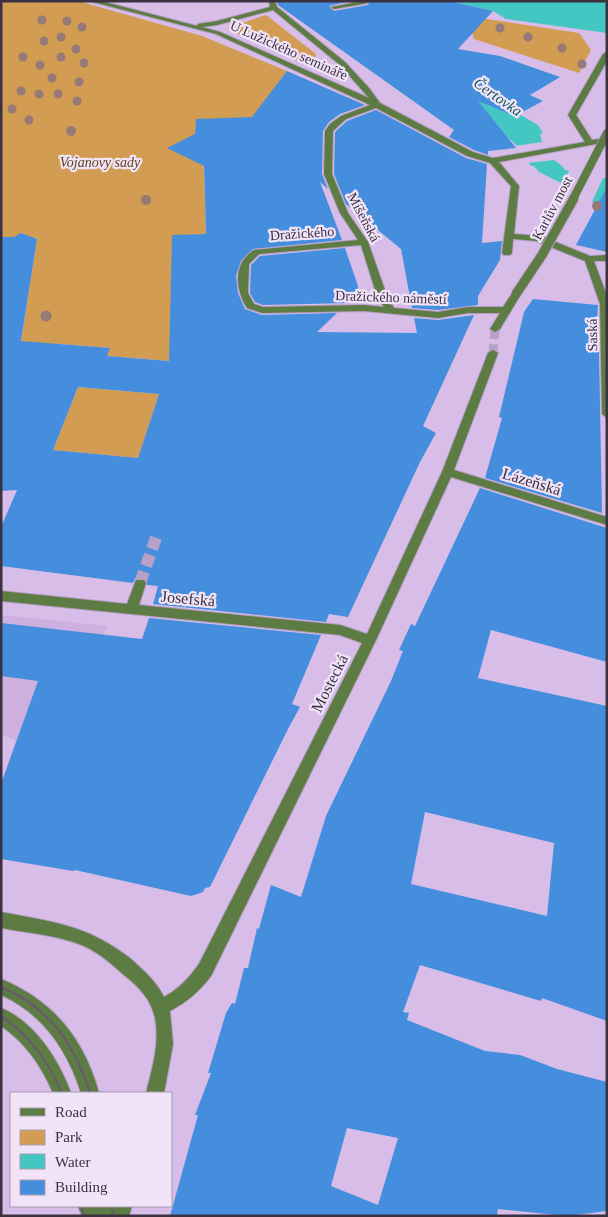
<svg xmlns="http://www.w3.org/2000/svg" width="608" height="1217" viewBox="0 0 608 1217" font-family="'Times New Roman',serif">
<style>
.built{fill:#cdafe0}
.green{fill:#d39c53}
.water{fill:#44c7c3}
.pier{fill:#d7bde8}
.building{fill:#458edd;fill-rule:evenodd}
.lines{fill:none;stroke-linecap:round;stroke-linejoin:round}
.minor-tunnel-far1{stroke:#b8a1c7;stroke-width:9;stroke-dasharray:9 5;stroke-linecap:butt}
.minor-tunnel{stroke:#b8a1c7;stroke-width:12;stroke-dasharray:12 6;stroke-linecap:butt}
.minor-casing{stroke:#b59ec3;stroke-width:2}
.minor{fill:#5d7c44;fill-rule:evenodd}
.tram{stroke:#685971;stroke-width:2}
.minor-bridge-far1-casing{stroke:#b59ec3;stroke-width:9;stroke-linecap:butt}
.minor-bridge-casing{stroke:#b59ec3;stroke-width:11;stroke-linecap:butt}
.minor-bridge-far1{stroke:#5d7c44;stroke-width:8}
.minor-bridge{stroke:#5d7c44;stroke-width:9}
.tree{fill:#967a77}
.labels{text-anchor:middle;stroke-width:4.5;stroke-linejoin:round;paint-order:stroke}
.far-street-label{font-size:14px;fill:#3b3141;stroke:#f1e4f9}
.far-park-label{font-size:14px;font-style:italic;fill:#60431b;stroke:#f1e4f9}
.far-water-label{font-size:15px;font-style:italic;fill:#0a5755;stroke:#f1e4f9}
.street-label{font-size:16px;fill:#3b3141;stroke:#f1e4f9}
</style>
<rect width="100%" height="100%" fill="#d7bde8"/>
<!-- built -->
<path class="built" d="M1,615L107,626L46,772L7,766L16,740L1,735Z"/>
<!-- green -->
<path class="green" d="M1,1H78L202,36L287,71L276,86L266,117L195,130V134L203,145L206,234L172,236L171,361L107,356L110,348L61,344L58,352L20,349L37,238H24V234L22,233L16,237H1Z
M266,15L316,54L314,62C298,65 244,37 227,28Z
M467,16L579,33L591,50L579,73L474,39Z
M78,387L159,394L138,458L53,450Z"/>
<!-- water -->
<path class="water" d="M449,1H607V33L506,19L493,11Z
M412,9L519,114L538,125L543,133L540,134L542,142L565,170L607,178V209L537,174L515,144L477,110Z"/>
<!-- pier -->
<path class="pier" d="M542,142L566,168L607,175V178H603L591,204L537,174L530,166H534L539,172L563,184L569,171L554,160L528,163L515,146Z"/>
<!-- building -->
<path class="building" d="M277,1H351L329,6L334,11L368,5L369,1H449L493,11L458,49L500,56L560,77L530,95L543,101L515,116L478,101L516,148L488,151V155L474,150L449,137L454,130L278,5Z
M287,71L365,105L340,114L329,122L323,131L322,174L328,189L320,182L342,240L253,249L241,261L236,276L238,293L245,309L262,315L337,313L317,332L417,333L414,318L438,320L474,315L423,426L436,433L420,462L348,617L329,614L326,622L153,604L158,586L147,585L144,578H135L133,583L1,566V527L17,490L1,491V237H14L21,233L37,239L21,341L110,348L107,356L169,361L172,235L206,234L204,166L167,148L195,134L196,119L252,117ZM78,387L159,394L138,458L53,450Z
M376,110L466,158L487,164L482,243L502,241L500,260L478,296V305L438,310L412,308L401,249L346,204L334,174L335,132L347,121Z
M607,187V252L576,245Z
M345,248L358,286V294L348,303L263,305L255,302L250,293L251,265L260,256Z
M533,299L598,305L595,352H599L602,513L485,478L502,418L499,417L524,312Z
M480,488L607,528V662L491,630L478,678L607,706V1021L542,998L541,1001L420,965L403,1012L409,1013L407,1020L485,1051L520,1055L557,1069L607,1082V1211L567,1216L498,1209L497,1216H170L198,1115H195L211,1073H208L226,1013L232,1003L235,1004L244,968H248L257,928L259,929L271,885L301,897L326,816L391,681L403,651L399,650L411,624L415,626ZM425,812L554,843L547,916L411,884ZM347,1128L398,1138L378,1205L331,1186Z
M149,618L321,635L292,704L300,707L288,729L210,887L205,888L203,892L191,896L75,870L73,871L1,859V784L38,681L1,676V623L142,639Z"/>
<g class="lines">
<!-- minor-tunnel-far1 -->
<path class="minor-tunnel-far1" d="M493,353L495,329"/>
<!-- minor-tunnel -->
<path class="minor-tunnel" d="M140,583L157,535"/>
<!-- minor casing -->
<g class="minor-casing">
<path id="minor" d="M89,1H101L197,26L198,24L217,21L270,7L269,1H275L277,7L345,62L369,88L380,103L473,152L493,158L585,142L568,115L603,54L607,52V61L576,115L592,140L607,138V142L499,162L519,186L514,234L541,236L590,256L607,255V261H594L607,296V418L602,414L600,304L585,261L536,241L513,239L512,253L510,255H504L502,253L511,186L490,163L467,156L376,108L346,119L333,131L332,174L348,213L368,242L387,296L394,308L438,312L468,307H503L513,292H519L521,294L500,329L495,332L490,329L500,313H468L438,318L364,311L262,313L247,308C235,289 233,263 254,250L358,240L340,213L324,174L325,131L330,124L341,116L370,105L216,34ZM273,10L340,65L369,98L220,32L202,27L217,25ZM361,245L377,296L384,307L364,305L263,307L254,304L248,293L249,264L259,254Z
M363,1L368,3L334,9L331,7Z
M493,350L498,353L454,470L607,517V525L451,477L376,640L211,976C199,992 187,1002 170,1011L173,1044L164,1093H146C152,1069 160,1043 155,1018C151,999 139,987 124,975C112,964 99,953 84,946C58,935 28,933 1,928V912C53,922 88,925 131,959C144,971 156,981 164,997C179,989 189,978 199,964L362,643L340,635L1,601V591L127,604L136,580H144L146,583L139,605L340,625L367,634L442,472L488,353Z
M1,979C54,1001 84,1039 99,1093H81C68,1051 43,1014 1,995Z
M1,1008C35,1022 59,1060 71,1093H53C42,1067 25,1042 1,1026Z
M78,1206H132L129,1216H82Z"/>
</g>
<!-- minor -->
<use href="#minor" class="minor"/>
<!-- tram -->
<path class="tram" d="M1,987C50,1008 74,1043 90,1093
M1,1016C30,1036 48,1061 62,1093
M82,1206L84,1216
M111,1206L114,1216"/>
<!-- minor-bridge-far1 casing -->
<g class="minor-bridge-far1-casing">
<path id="minor-bridge-far1" d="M573,199L607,133"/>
</g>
<!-- minor-bridge casing -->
<g class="minor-bridge-casing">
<path id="minor-bridge" d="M516,294L542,255L574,198"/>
</g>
<!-- minor-bridge-far1 -->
<use href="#minor-bridge-far1" class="minor-bridge-far1"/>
<!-- minor-bridge -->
<use href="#minor-bridge" class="minor-bridge"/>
</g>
<!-- trees -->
<g class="tree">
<circle cx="42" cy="20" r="4.5"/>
<circle cx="67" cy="21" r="4.5"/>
<circle cx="82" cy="27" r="4.5"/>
<circle cx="500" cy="28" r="4.5"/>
<circle cx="61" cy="37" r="4.5"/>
<circle cx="528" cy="37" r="4.5"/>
<circle cx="44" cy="41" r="4.5"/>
<circle cx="562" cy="48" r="4.5"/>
<circle cx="76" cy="49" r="4.5"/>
<circle cx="23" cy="57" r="4.5"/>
<circle cx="61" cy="57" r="4.5"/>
<circle cx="84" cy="63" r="4.5"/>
<circle cx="582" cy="64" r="4.5"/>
<circle cx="40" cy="65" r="4.5"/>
<circle cx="52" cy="78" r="4.5"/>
<circle cx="79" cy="82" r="4.5"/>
<circle cx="21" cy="91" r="4.5"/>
<circle cx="39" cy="94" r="4.5"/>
<circle cx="58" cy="94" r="4.5"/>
<circle cx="77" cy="101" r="4.5"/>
<circle cx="12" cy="109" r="4.5"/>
<circle cx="29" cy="120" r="4.5"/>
<circle cx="71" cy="131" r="5"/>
<circle cx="146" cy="200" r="5"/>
<circle cx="597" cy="206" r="5"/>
<circle cx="46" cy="316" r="5.5"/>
</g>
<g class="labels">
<!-- far-street labels -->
<g class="far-street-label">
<text transform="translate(289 50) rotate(24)" y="5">U Lužického semináře</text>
<text transform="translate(552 208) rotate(-62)" y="5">Karlův most</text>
<text transform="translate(364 217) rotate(62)" y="5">Míšeňská</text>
<text transform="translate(302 233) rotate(-4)" y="5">Dražického</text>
<text transform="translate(391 297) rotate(2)" y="5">Dražického náměstí</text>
<text transform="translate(592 335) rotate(-91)" y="5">Saská</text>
</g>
<!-- far-park labels -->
<g class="far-park-label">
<text x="100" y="167">Vojanovy sady</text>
</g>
<!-- far-water labels -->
<g class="far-water-label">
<text transform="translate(498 97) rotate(35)" y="5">Čertovka</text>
</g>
<!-- street labels -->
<g class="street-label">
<text transform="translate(532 481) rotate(17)" y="6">Lázeňská</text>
<text transform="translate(188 598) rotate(5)" y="6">Josefská</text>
<text transform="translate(329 683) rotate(-63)" y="6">Mostecká</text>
</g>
</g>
<!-- border -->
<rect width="608" height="1217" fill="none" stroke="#3b3141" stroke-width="5"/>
<!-- legend -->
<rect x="10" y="1092" width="162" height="115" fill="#f1e4f9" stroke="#a89caf"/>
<rect x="20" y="1108" width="25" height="8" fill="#5d7c44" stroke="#a89caf"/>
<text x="55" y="1117" font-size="15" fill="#3b3141">Road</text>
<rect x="20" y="1130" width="25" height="15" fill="#d39c53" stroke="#a89caf"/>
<text x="55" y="1142" font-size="15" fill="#3b3141">Park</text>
<rect x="20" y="1154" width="25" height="15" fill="#44c7c3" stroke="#a89caf"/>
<text x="55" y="1167" font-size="15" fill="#3b3141">Water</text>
<rect x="20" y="1180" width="25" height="15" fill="#458edd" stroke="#a89caf"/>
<text x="55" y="1192" font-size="15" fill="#3b3141">Building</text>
</svg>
